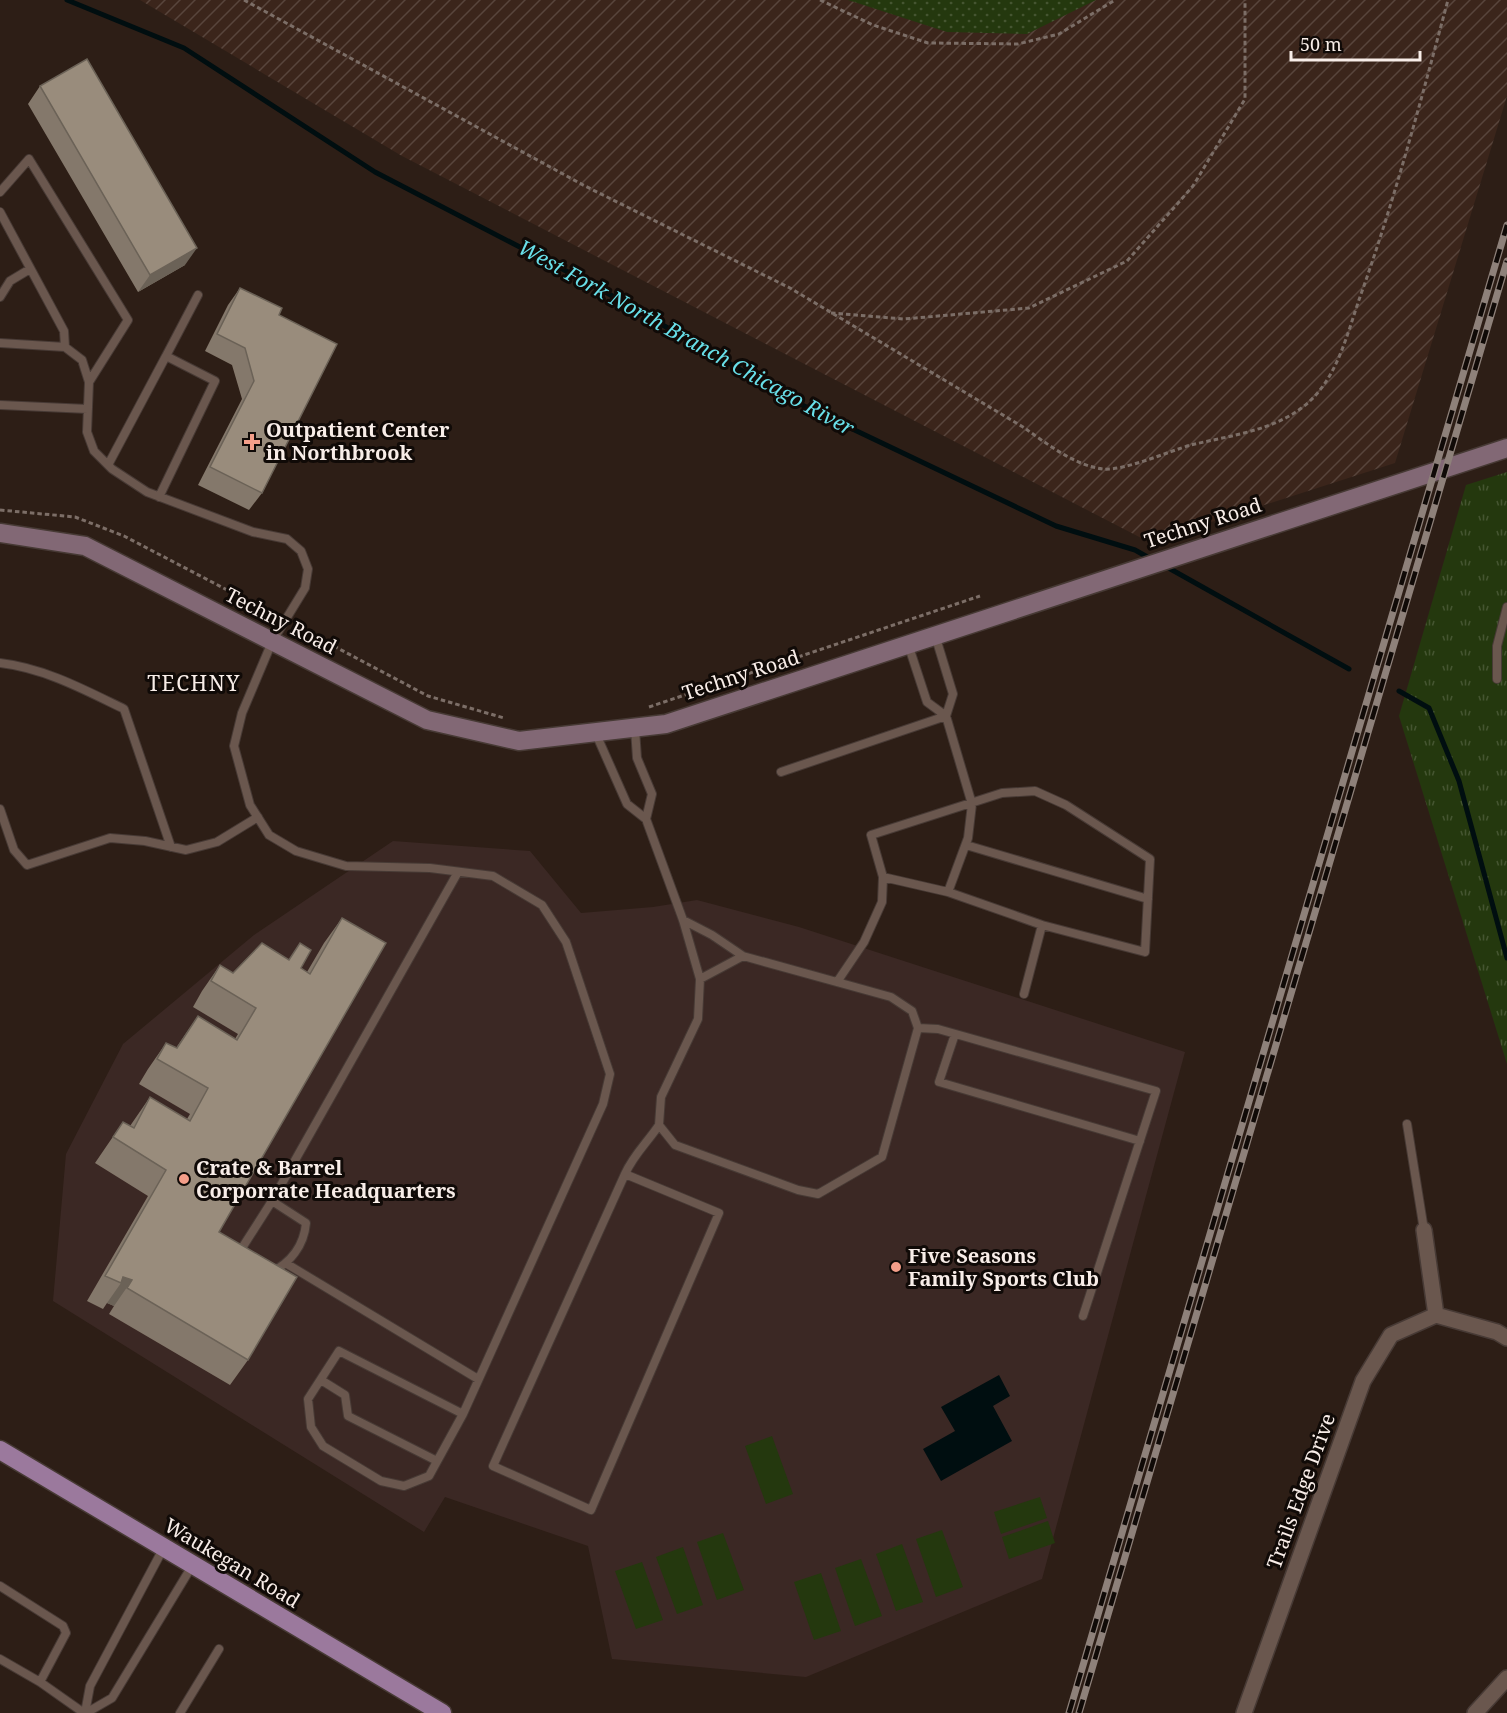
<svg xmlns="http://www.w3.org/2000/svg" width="1507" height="1713" viewBox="0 0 1507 1713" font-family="'Noto Serif',serif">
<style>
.commercial{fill:#3b2824}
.industrial{fill:url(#industrial-furrows)}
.grass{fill:url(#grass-dots)}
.park{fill:url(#park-tufts)}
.garden{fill:#24380e}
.water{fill:#000e10}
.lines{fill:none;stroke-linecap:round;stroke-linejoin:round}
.stream{stroke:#000e10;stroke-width:5}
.lane-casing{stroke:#473a35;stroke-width:10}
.street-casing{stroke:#473a35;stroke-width:18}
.secondary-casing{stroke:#473a35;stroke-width:21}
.primary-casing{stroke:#473a35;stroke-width:21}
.path{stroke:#7c6e67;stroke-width:3;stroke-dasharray:4.5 3;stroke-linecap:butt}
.lane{stroke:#6a574e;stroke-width:8}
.street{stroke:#6a574e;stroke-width:15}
.secondary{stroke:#826875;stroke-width:18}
.primary{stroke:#9b799d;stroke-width:18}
.rail-casing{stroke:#8e817a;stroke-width:7}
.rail{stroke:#100a07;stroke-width:4.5;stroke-dasharray:14;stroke-linecap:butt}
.wall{fill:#84786b}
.shaded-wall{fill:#6b6257}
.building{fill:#998c7c;stroke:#6b6257;stroke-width:1.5}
.poi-dot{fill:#f49e89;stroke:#100a07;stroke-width:2}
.labels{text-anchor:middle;stroke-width:6;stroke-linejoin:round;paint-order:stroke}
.poi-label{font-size:20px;font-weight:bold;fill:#f8ede8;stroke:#100a07;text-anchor:start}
.street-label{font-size:20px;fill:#f8ede8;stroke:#100a07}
.water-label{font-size:21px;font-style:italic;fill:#68dfe9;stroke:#100a07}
.neighbourhood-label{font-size:21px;letter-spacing:1.5px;fill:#f8ede8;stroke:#100a07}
</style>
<defs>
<pattern id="industrial-furrows" width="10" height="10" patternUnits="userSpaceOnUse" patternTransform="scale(1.5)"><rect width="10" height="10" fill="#3b251b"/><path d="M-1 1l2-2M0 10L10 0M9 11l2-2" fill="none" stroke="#58453c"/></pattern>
<pattern id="grass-dots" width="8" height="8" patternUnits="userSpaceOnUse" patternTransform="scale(1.5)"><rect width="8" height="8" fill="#24380e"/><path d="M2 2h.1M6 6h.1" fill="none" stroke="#455531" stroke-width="1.8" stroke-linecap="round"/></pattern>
<pattern id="park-tufts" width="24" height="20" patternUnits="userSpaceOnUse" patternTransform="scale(1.5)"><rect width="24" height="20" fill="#24380e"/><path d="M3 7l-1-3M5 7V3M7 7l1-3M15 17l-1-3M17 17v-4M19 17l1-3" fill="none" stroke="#455531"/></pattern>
</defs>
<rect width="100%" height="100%" fill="#2d1e16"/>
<!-- commercial -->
<path class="commercial" d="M393,841L530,851L581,913L653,907L697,900L799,927L1185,1052L1042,1579L806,1677L612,1659L588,1546L445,1497L424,1532L53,1301L66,1154L123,1044L254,935Z"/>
<!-- industrial -->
<path class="industrial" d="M140,0H1507V96L1395,463L1149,542L402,156Z"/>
<!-- grass -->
<path class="grass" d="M848,0H1096L1027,34L947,32Z"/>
<!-- park -->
<path class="park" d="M1507,472V1064L1399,716L1466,485Z"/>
<!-- garden -->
<path class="garden" d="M772,1436L793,1494L766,1504L745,1446Z
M1040,1497L1047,1518L1001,1534L994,1512Z
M1048,1521L1055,1543L1009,1559L1002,1537Z
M942,1530L963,1587L936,1597L916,1539Z
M723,1533L744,1590L717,1600L697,1542Z
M902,1544L923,1602L896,1611L876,1554Z
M683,1547L703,1605L677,1614L656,1557Z
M861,1559L882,1616L855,1626L835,1568Z
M642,1562L663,1620L636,1629L615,1571Z
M821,1573L841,1631L814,1640L794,1582Z"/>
<!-- water -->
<path class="water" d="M999,1375L1010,1396L993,1406L1012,1441L941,1481L923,1449L955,1431L941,1407Z"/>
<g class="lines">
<!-- stream -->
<path class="stream" d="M67,0L184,48L375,172L595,286L800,404L1056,526L1135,550L1151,559
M1165,566L1349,669
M1399,691L1429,708L1459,781L1507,958"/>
<!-- lane casing -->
<g class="lane-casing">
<path id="lane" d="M0,192L29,159L128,320L89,382
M0,212L64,331L65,347
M0,297L10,281L30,269
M0,343L65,347L82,360L89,382L87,432L94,451L112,469L147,492L253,532L287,539L301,551L308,569L305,588L272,642L242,713L234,746L250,805L269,835L296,851L346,866L430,868L493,876L542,905L566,942L610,1074L603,1104L463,1414L429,1476L404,1486L381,1481L323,1446L311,1427L308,1399L339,1351L463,1414
M0,405L88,409
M108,465L166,356
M159,497L215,381L166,356L198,295
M935,635L953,694L946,716
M908,644L927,702L946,716L972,804L968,838L948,892
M0,663C44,668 85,690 124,709L171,847
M1497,679V646L1507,607
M596,734L627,804L646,819L652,794L637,758L635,729
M781,772L946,716
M0,809L14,850L27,865L110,838L145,841L186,850L217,842L258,817
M646,819L683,920L700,979L698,1019L661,1097L659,1125L675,1145L798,1190L818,1194L882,1157L918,1028L912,1011L891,997L743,956
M966,845L1148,899
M683,920L712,935L743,956L700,979
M837,982L864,942L882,902L883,877
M1024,994L1042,925L1145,952L1150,859L1066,805L1035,791L1002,793L871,835L883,877L948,892L1042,925
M918,1028L938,1029L1156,1091L1083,1316
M955,1034L939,1082L1140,1141
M1407,1124L1424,1230
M625,1174L719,1213L591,1510L493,1466L625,1174C634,1154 647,1143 659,1125
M272,1201L458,872
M272,1201L306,1223C304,1246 290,1263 270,1273L250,1263L242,1248Z
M287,1264L478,1379
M321,1380L345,1395L348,1416L437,1461
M0,1586L63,1626L66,1633L40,1682
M0,1659L40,1682L84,1713
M85,1713L90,1686L163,1549
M86,1713L112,1698L192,1566
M180,1713L219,1649"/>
</g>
<!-- street casing -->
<g class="street-casing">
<path id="street" d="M1424,1230L1436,1315
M1244,1713L1363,1381L1391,1335L1436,1315L1497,1332L1507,1338
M1475,1713L1507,1678"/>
</g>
<!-- secondary casing -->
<g class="secondary-casing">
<path id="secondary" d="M0,533L85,546L427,720L519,741L666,724L1507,448"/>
</g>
<!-- primary casing -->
<g class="primary-casing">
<path id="primary" d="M0,1450L442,1713"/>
</g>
<!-- path -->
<path class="path" d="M244,0L585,186L790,288L1023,427C1046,443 1075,466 1103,469C1125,471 1169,451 1191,445C1232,435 1281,430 1312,399C1339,372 1348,331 1360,297C1395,199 1421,100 1448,0
M820,0L873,25L928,43L1018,44L1059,34L1115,0
M831,313L904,319L1029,308L1127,261L1193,186L1245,99V0
M0,510L75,517L124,536L275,615
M294,625L428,696L504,718
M649,707L980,596"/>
<!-- lane -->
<use href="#lane" class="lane"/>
<!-- street -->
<use href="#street" class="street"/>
<!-- secondary -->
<use href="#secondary" class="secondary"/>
<!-- primary -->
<use href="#primary" class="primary"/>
<!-- rail casing -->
<g class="rail-casing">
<path id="rail" d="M1069,1713L1507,225
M1079,1713L1507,261"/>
</g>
<!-- rail -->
<use href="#rail" class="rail"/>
</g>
<!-- wall -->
<path class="wall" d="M40,86L185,265L138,292L28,104Z
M240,288L279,315L262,493L249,510L198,485L242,399L232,365L205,351L228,305Z
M342,918L219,1232L248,1360L230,1385L109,1314L114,1306L107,1303L103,1309L87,1301L148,1196L95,1163L123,1122L130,1126L150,1097L187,1119L190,1114L139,1084L148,1069L166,1043L176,1048L198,1016L235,1039L238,1034L193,1007L202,991L220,965L233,973L289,960L300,943L301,968L307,972L324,943Z"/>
<!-- shaded-wall -->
<path class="shaded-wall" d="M197,248L185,265L138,292L150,275Z
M123,1277L132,1280L114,1306L107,1303L121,1283Z"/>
<!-- building -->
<path class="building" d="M87,59L197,248L150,275L40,86Z
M240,288L282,308L279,315L337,344L262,493L210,467L254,381L245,348L217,334Z
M342,918L386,943L219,1232L297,1277L248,1360L127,1288L132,1280L123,1277L121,1283L105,1276L166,1170L113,1137L123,1122L134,1128L150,1097L190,1121L208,1088L157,1059L166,1043L177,1048L198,1016L237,1040L256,1008L211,981L220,965L233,973L262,943L289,960L300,943L311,950L301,968L310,974Z"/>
<!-- markers -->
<g class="poi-dot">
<path d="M249 433h6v6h6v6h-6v6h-6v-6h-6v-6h6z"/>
<circle cx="184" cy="1179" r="6"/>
<circle cx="896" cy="1267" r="6"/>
</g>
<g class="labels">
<!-- poi labels -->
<g class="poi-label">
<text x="266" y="437">Outpatient Center<tspan x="266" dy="23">in Northbrook</tspan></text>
<text x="196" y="1175">Crate &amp; Barrel<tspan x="196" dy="23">Corporrate Headquarters</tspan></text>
<text x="908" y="1263">Five Seasons<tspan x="908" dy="23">Family Sports Club</tspan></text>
</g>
<!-- street labels -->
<g class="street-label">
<text transform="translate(1203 523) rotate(-18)" y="7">Techny Road</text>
<text transform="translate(281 621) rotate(27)" y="7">Techny Road</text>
<text transform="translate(741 675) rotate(-18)" y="7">Techny Road</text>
<text transform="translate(1301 1491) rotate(-70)" y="7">Trails Edge Drive</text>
<text transform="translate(232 1563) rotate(31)" y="7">Waukegan Road</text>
</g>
<!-- water labels -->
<g class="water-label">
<text transform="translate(686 338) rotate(29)" y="7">West Fork North Branch Chicago River</text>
</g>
<!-- neighbourhood labels -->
<g class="neighbourhood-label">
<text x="194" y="691">TECHNY</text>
</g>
</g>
<!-- scale -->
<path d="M1291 51v9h129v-9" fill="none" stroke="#f8ede8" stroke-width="3"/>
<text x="1300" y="51" font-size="18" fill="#f8ede8" stroke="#100a07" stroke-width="4.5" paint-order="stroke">50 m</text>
</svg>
